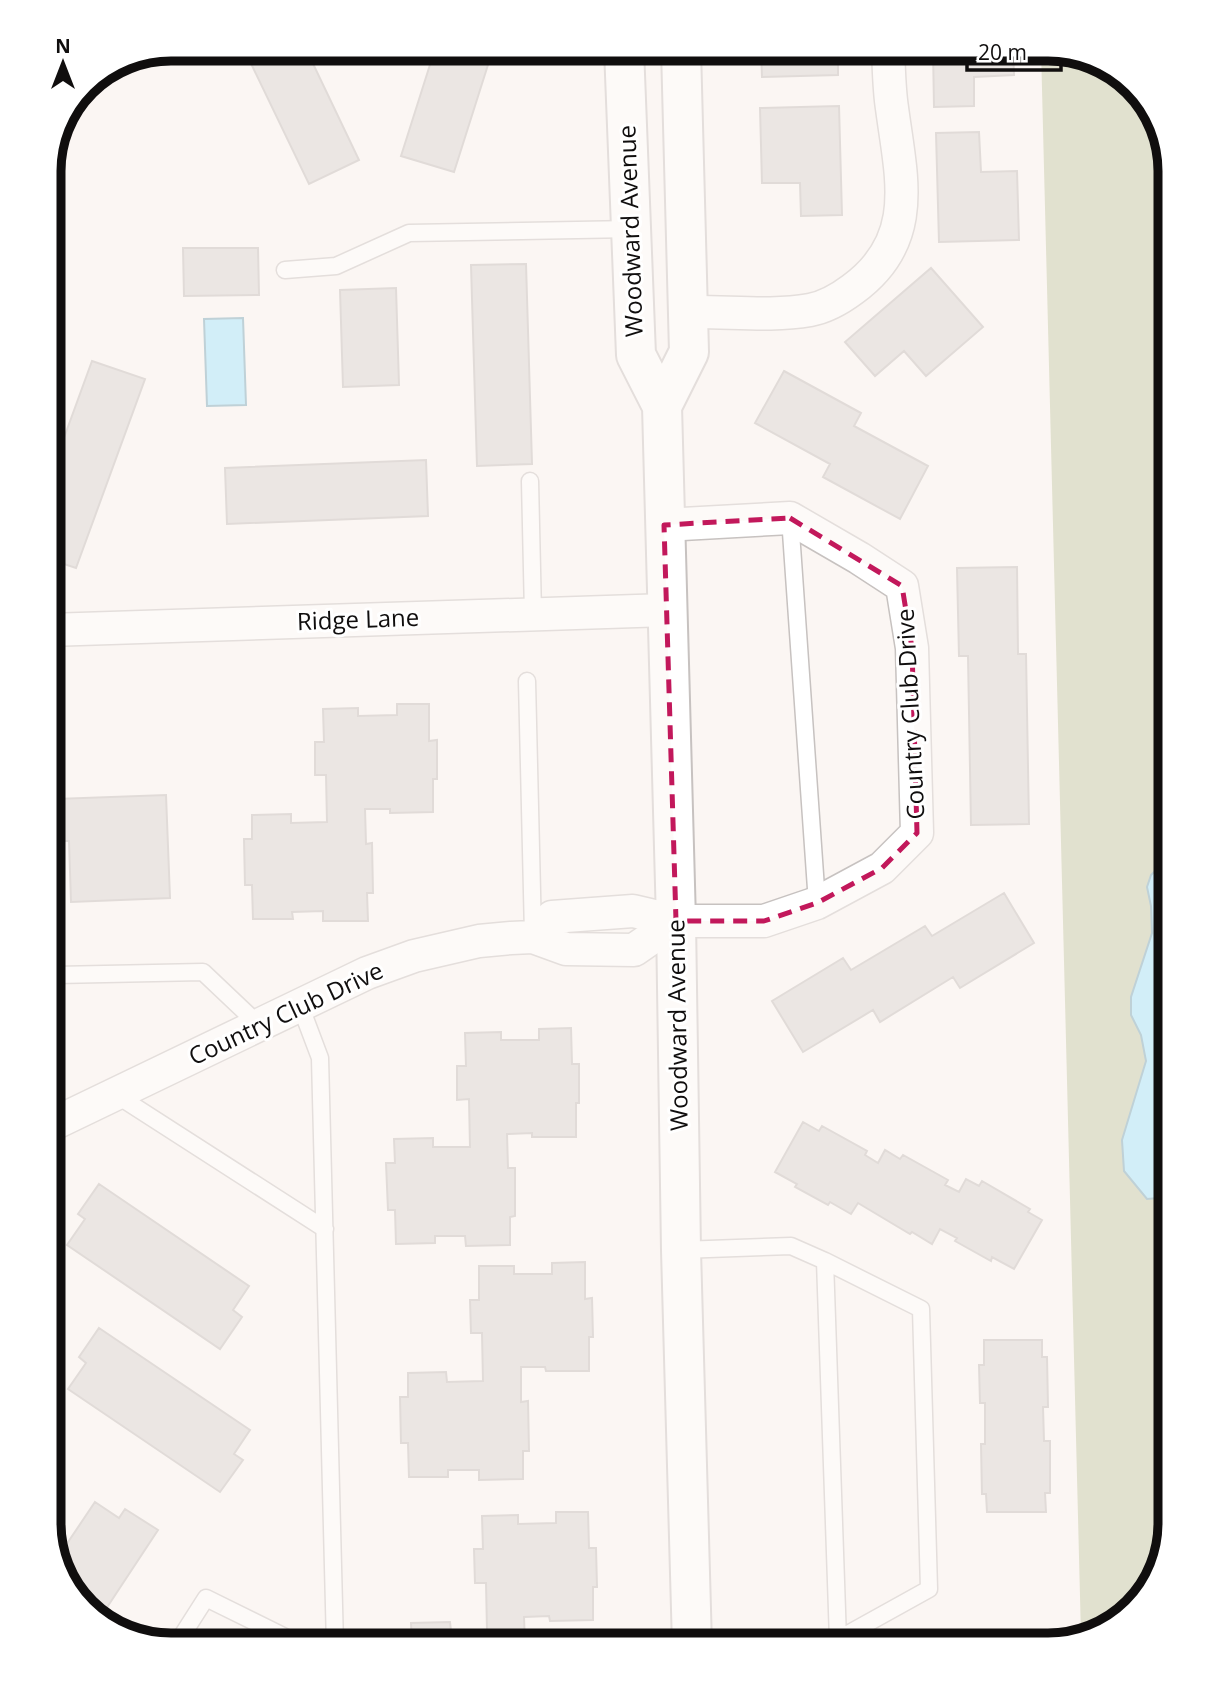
<svg xmlns="http://www.w3.org/2000/svg" width="1219" height="1694" viewBox="0 0 1219 1694" font-family="'Open Sans',sans-serif">
<style>
.green{fill:#c2c8a4}
.water{fill:#a0e5ff;stroke:#75a4b7;stroke-width:2}
.building{fill:#d8d3d1;stroke:#c0bbb9;stroke-width:2}
.lines{fill:none;stroke-linecap:round;stroke-linejoin:round}
.lane-casing{stroke:#c7c2c0;stroke-width:19}
.street-casing{stroke:#c7c2c0;stroke-width:35}
.secondary-casing{stroke:#c7c2c0;stroke-width:42}
.lane{stroke:#fff;stroke-width:16}
.street{stroke:#fff;stroke-width:32}
.secondary{stroke:#fff;stroke-width:38}
.marked{fill:none;stroke:#c2185b;stroke-width:5;stroke-dasharray:14 9;stroke-linejoin:round}
.labels{text-anchor:middle;stroke-width:6;stroke-linejoin:round;paint-order:stroke}
.street-label{font-size:24px;fill:#100e0e;stroke:#fff}
.rim{fill:none;stroke:#100e0e;stroke-width:9}
</style>
<rect width="100%" height="100%" fill="#fbf6f3"/>
<!-- green -->
<path class="green" d="M1041,49H1056L1109,66L1153,110L1170,171V1524L1153,1584L1109,1628L1081,1636Z"/>
<!-- water -->
<path class="water" d="M243,318L246,405L207,406L204,319Z
M1170,862V1197L1147,1199L1124,1171L1122,1140L1146,1061L1141,1035L1131,1015V997L1152,933L1151,906L1147,887L1151,875L1162,864Z"/>
<!-- building -->
<path class="building" d="M244,49H306L359,160L309,184Z
M435,49H493L454,172L401,156Z
M761,49H838V75L762,77Z
M933,49H1013L1014,75L974,77V106L934,107Z
M839,106L842,215L801,216L800,183H762L760,108Z
M979,132L981,172L1017,171L1019,240L939,242L936,133Z
M183,248H258L259,295L184,296Z
M526,264L532,464L477,466L471,265Z
M931,268L983,327L926,376L904,351L875,376L845,342Z
M396,288L399,385L343,387L340,290Z
M92,361L145,379L76,568L49,559V479Z
M784,371L861,413L854,426L928,466L900,519L823,477L830,464L755,423Z
M426,460L428,516L227,524L225,468Z
M1017,567L1018,654H1026L1029,824L971,825L968,656H959L957,568Z
M397,704H429V741L437,740V779H433V812L390,813V809H365L366,844L372,843L373,893H367L368,921H323V911L292,912L293,919H253L252,885H245L244,839H252V815L291,814V823L327,822L326,775H315V742H324L323,709L358,708V716L397,715Z
M49,727H54L56,799L166,795L170,898L71,902L69,841H49Z
M1004,893L1034,943L960,988L953,977L880,1022L873,1010L803,1052L772,1001L843,958L851,970L925,926L932,936Z
M571,1028L572,1064H579V1103H576V1137H532V1133L507,1134L508,1168H515V1216L510,1217V1245L466,1246L465,1236H435V1243L396,1244L395,1210H388L386,1163H395L394,1139L433,1138V1147H470L469,1099L457,1100V1066H466L465,1033L501,1032V1040H539V1029Z
M803,1122L819,1131L822,1126L867,1151L865,1155L878,1163L885,1150L900,1159L903,1155L948,1180L945,1185L959,1192L966,1179L979,1186L982,1181L1030,1209L1028,1212L1042,1220L1014,1269L992,1257L991,1261L955,1241L957,1238L940,1229L932,1244L912,1232L910,1234L858,1203L851,1214L830,1202L828,1205L795,1187L797,1184L775,1172Z
M99,1184L249,1286L233,1310L242,1317L220,1349L67,1245L85,1219L78,1214Z
M585,1262V1299L592,1298L593,1337H589V1371H546L545,1367H521V1402L528,1401L529,1451H523V1479L479,1480V1470H448V1477H409L408,1443H401L400,1397H408V1373L446,1372L447,1382L483,1381L482,1333H471L470,1300H479V1266H514V1274H552V1263Z
M99,1328L250,1430L234,1454L243,1460L220,1492L68,1389L86,1363L79,1357Z
M984,1340H1042V1357H1047L1048,1407H1043L1044,1441H1050V1493H1045L1046,1512H987L986,1494H982L981,1444H985V1403H980L979,1365H984Z
M95,1502L119,1518L125,1509L158,1530L100,1618L66,1584L58,1557Z
M556,1512H588L589,1548H596L597,1587H593V1620L550,1621L549,1616L524,1617L525,1645H412L411,1623L450,1622L451,1631L487,1630L486,1583H475L474,1549H483L482,1516L518,1515V1524L556,1523Z"/>
<g class="lines">
<!-- lane casing -->
<g class="lane-casing">
<path id="lane" d="M285,270L336,266L409,233L632,229
M530,481L533,614
M790,518L817,903
M527,681L533,934
M56,975L203,972L259,1025
M300,1005L320,1058L335,1645
M115,1094L325,1229
M681,1250L791,1246L825,1261L921,1309L929,1589L828,1645
M825,1261L838,1640
M176,1645L206,1598L289,1639L335,1642"/>
</g>
<!-- street casing -->
<g class="street-casing">
<path id="street" d="M687,312C728,311 770,317 810,310C826,307 841,298 853,289C920,240 901,177 892,108C889,89 889,69 888,49
M49,630L667,610
M533,937L552,917L633,911L676,921H764L817,903L882,868L917,833L912,648L902,586L859,558L790,518L664,525
M49,1126L367,973L414,956L479,941L511,938L533,937L566,949L634,950L676,921"/>
</g>
<!-- secondary casing -->
<g class="secondary-casing">
<path id="secondary" d="M624,49L636,355L662,406L676,921L681,1250L692,1645
M662,406L689,352L681,49"/>
</g>
<!-- lane -->
<use href="#lane" class="lane"/>
<!-- street -->
<use href="#street" class="street"/>
<!-- secondary -->
<use href="#secondary" class="secondary"/>
</g>
<!-- marked area -->
<path d="M0 0H1219V1694H0ZM790,518L902,586L912,648L917,833L882,868L817,903L764,921H676L664,525Z" fill="#fbf6f3" fill-opacity=".55" fill-rule="evenodd"/>
<path class="marked" d="M790,518L902,586L912,648L917,833L882,868L817,903L764,921H676L664,525Z"/>
<g class="labels">
<!-- street labels -->
<g class="street-label">
<text transform="translate(631 231) rotate(-92)" y="8">Woodward Avenue</text>
<text transform="translate(358 620) rotate(-2)" y="8">Ridge Lane</text>
<text transform="translate(911 714) rotate(-93)" y="8">Country Club Drive</text>
<text transform="translate(286 1014) rotate(-25)" y="8">Country Club Drive</text>
<text transform="translate(678 1025) rotate(-91)" y="8">Woodward Avenue</text>
</g>
</g>
<!-- crop -->
<path d="M0 0H1219V1694H0ZM171 61H1048A110 110 0 0 1 1158 171V1523A110 110 0 0 1 1048 1633H171A110 110 0 0 1 61 1523V171A110 110 0 0 1 171 61Z" fill="#fff" fill-rule="evenodd"/>
<path class="rim" d="M171 61H1048A110 110 0 0 1 1158 171V1523A110 110 0 0 1 1048 1633H171A110 110 0 0 1 61 1523V171A110 110 0 0 1 171 61Z"/>
<!-- north arrow -->
<g transform="translate(63 63)" stroke="#ffffff" stroke-width="5" paint-order="stroke">
<path d="M0-5L12 26L0 18L-12 26Z" fill="#100e0e"/>
<text y="-10" font-size="19" font-weight="bold" text-anchor="middle" fill="#100e0e">N</text>
</g>
<!-- scale -->
<path d="M967 60v10h94v-10" fill="none" stroke="#100e0e" stroke-width="3.5"/>
<text x="978" y="60" font-size="21" fill="#100e0e" stroke="#ffffff" stroke-width="5" paint-order="stroke">20 m</text>
</svg>
